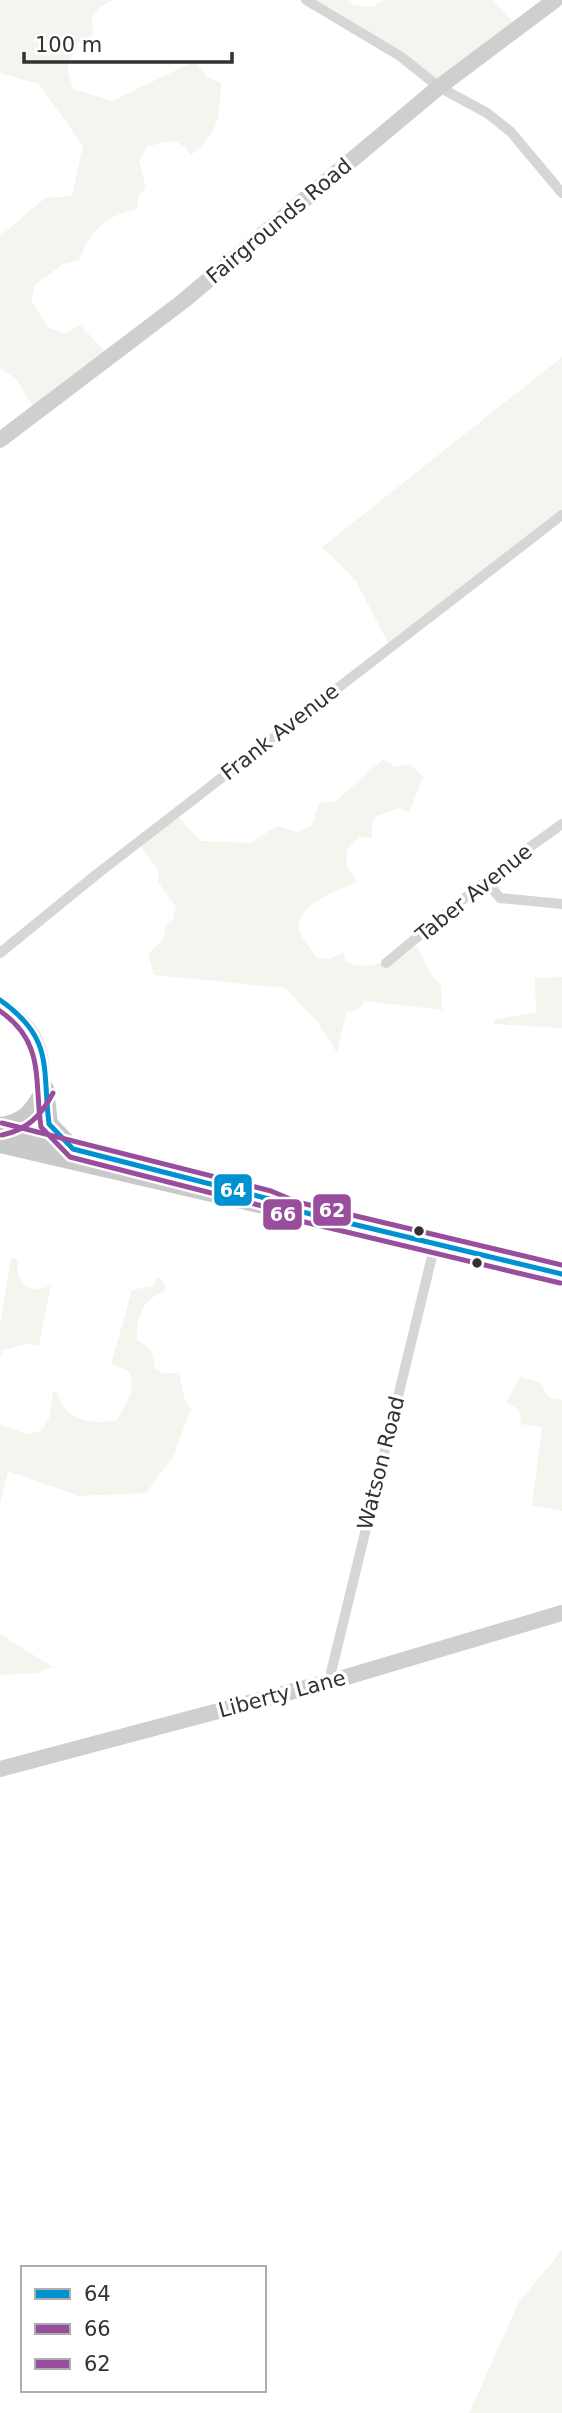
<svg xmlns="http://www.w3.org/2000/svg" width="562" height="2413" viewBox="0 0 562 2413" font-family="'DejaVu Sans',sans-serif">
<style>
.green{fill:#f2f6ee}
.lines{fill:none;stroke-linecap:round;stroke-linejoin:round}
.street{stroke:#d6d6d6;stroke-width:10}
.secondary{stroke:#cfcfcf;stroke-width:16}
.primary{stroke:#c9c9c9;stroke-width:18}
.bus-1-casing{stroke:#fff;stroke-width:10}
.bus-2-casing{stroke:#fff;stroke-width:10}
.bus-3-casing{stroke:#fff;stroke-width:10}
.bus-1{stroke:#0092d0;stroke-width:5}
.bus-2{stroke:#994d9d;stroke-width:5}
.bus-3{stroke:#994d9d;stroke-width:5}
.bus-dot{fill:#323232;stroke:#fff;stroke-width:2.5}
.labels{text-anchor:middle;stroke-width:7;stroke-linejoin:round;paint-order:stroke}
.street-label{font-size:21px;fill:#323232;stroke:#fff}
.line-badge{stroke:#fff;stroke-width:2.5}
.badge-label{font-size:19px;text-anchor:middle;font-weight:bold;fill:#fff}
</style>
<rect width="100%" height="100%" fill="#fff"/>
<!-- green -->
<path class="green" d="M0,0H113L100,7L92,16L93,35L77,43L67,69L73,89L112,101L195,61L208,78L221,83C219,118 220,132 191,155C178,136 168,141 147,147L139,161L146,188L139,195L137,209C108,215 88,231 80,260L63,264L35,285L31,301L49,328L65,333L80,325L108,354L35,409L15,378L0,368V236L45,198L72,196L83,146L39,84L0,73Z
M309,0H349L354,5L373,7L382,0H492L517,26L440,86Z
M562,357V514L389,645L356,581L322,547Z
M383,759L396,767L410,764L423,777L409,813L400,808L376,816L372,825V838L359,837L346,851L347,866L357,882C337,892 289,905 301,934C304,942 312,951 317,958L329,959L343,952L346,962C375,974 392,955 417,946L432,977L441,984L442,1010L365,1001L360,1008L346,1013L337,1053L316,1020L285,988L154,975L148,954L164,938L165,927L173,920L176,907L158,882L159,871L141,847L177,815L200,841L250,843L277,826L298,832L312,825L319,803L336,801Z
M562,977V1028L494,1024V1020L536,1012L535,978Z
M11,1258L18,1259C14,1282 29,1296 51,1285L39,1346L28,1344L3,1350L0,1356V1325Z
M158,1277L164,1282L165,1290C141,1302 137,1315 137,1340L151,1349L155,1368L162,1373H179L185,1401L191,1409L173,1457L146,1493L79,1496L8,1471L0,1504V1424L26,1434L41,1431L49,1419L53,1392L57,1391C62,1419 92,1426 117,1420C126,1402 138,1389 128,1370L111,1364L132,1290L153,1286Z
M520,1377L539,1382L549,1398L562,1400V1511L532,1505L542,1427L521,1424L519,1410L506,1402Z
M0,1634L53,1667L37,1673L0,1675Z
M562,2250V2413H469L519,2302Z"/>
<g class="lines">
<!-- street -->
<path class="street" d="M306,0L400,56L439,87L487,113L511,132L562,193
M492,879L494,891L500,898L562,904
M0,953L97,874L562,515
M386,963L506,864L562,824
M0,1000C36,1025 47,1045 45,1089
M329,1681L435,1244"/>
<!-- secondary -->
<path class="secondary" d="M0,440L182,302L439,87L555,0
M0,1769L343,1678L562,1613"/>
<!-- primary -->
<path class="primary" d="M45,1089L49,1124L73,1149
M0,1126C25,1123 34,1110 45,1089
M0,1131L69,1148
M0,1144L562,1274"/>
<!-- bus-1 casing -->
<g class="bus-1-casing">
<path id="bus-1" d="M0,1000C54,1038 42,1066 49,1124L73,1149L269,1199L294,1210L562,1274"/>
</g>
<!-- bus-2 casing -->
<g class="bus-2-casing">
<path id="bus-2" d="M0,1011C45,1042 34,1079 41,1127L70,1157L266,1207L292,1219L560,1283
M2,1135C27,1130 41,1116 53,1093"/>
</g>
<!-- bus-3 casing -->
<g class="bus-3-casing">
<path id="bus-3" d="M2,1123L271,1191L297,1202L562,1265"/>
</g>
<!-- bus-1 -->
<use href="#bus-1" class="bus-1"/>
<!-- bus-2 -->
<use href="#bus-2" class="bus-2"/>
<!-- bus-3 -->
<use href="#bus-3" class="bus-3"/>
</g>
<!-- markers -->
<g class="bus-dot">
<circle cx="419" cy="1231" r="6"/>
<circle cx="477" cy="1263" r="6"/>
</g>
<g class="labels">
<!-- street labels -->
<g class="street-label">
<text transform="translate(279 221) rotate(-40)" y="7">Fairgrounds Road</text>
<text transform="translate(280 732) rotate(-38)" y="7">Frank Avenue</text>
<text transform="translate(474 893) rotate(-39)" y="7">Taber Avenue</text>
<text transform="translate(381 1463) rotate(-76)" y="7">Watson Road</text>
<text transform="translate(282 1694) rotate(-15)" y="7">Liberty Lane</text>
</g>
</g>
<g class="line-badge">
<rect x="213" y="1173" width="40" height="34" rx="7" fill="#0092d0"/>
<rect x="312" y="1193" width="40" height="34" rx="7" fill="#994d9d"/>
<rect x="262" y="1198" width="41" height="33" rx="7" fill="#994d9d"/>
</g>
<g class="badge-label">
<text x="233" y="1197">64</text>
<text x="332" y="1217">62</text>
<text x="283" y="1221">66</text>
</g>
<!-- legend -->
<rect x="21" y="2266" width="245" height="126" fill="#ffffff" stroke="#adadad" stroke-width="2"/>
<rect x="35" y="2289" width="35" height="10" fill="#0092d0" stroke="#adadad" stroke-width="2"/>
<text x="84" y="2301" font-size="21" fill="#323232">64</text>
<rect x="35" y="2324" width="35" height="10" fill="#994d9d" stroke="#adadad" stroke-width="2"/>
<text x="84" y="2336" font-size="21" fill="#323232">66</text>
<rect x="35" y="2359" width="35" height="10" fill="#994d9d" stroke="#adadad" stroke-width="2"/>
<text x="84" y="2371" font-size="21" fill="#323232">62</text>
<!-- scale -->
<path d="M24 52v10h208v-10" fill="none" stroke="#323232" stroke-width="3.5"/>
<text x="35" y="52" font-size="21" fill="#323232" stroke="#ffffff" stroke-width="5" paint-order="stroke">100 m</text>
</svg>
